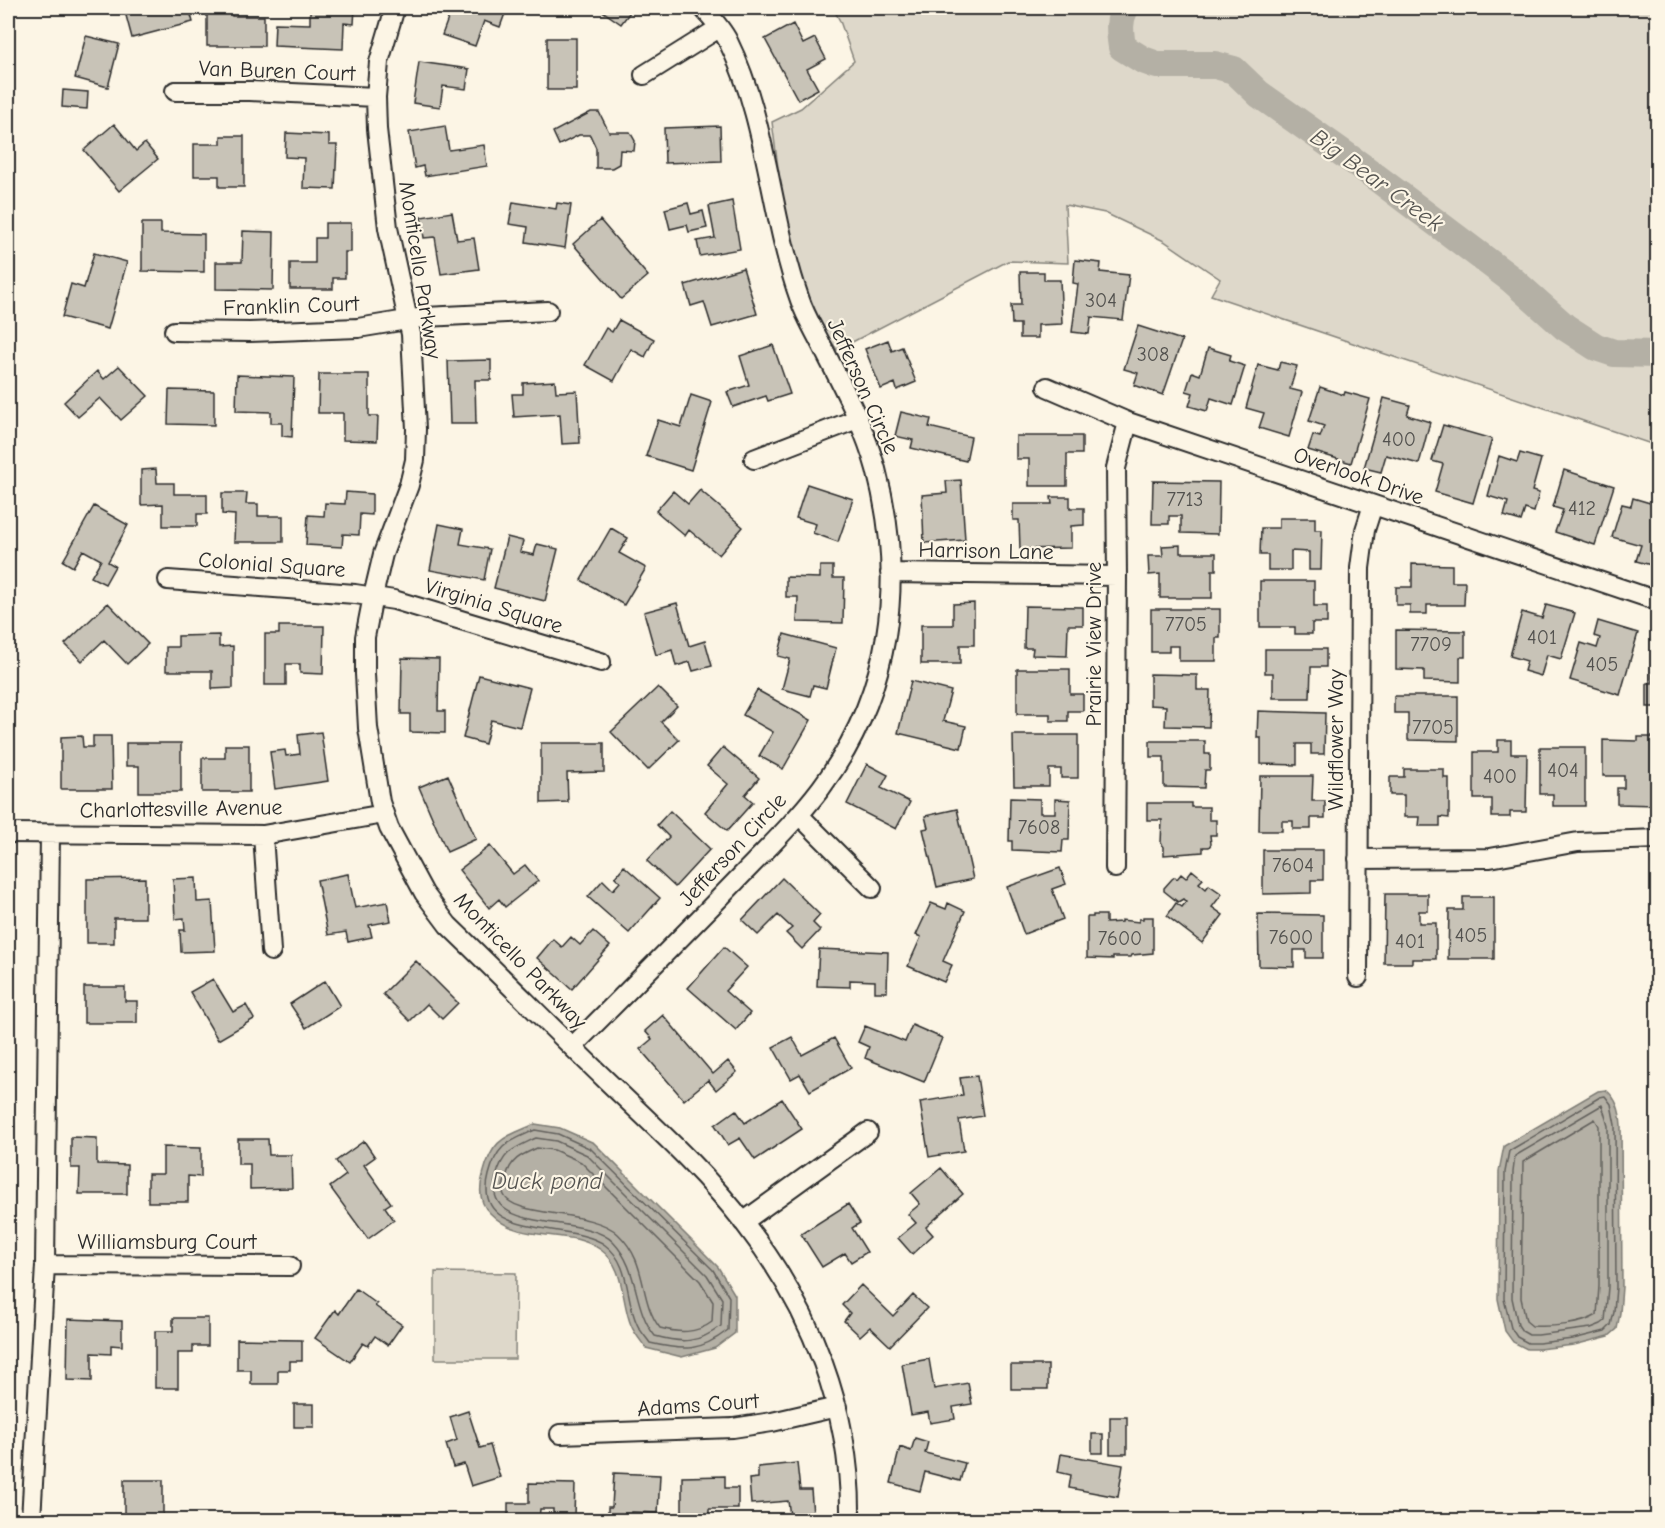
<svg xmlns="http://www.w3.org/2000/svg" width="1665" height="1528" viewBox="0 0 1665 1528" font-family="'Comic Neue',sans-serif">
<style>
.green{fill:#ded8ca;stroke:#84827a;stroke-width:1.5}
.water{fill:#b4b0a5;stroke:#7d7b74;stroke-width:1.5}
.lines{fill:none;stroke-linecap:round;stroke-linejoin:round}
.shore{stroke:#62605c;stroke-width:1.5}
.river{stroke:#b4b0a5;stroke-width:28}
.building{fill:#c8c3b7;stroke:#2b2b2b;stroke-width:1.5}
.street-casing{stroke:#2b2b2b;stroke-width:22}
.street{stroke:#fcf5e5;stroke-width:18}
.labels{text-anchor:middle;stroke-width:4.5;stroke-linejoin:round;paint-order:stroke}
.number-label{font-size:20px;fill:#52514e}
.street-label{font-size:22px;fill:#2b2b2b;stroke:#fcf5e5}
.water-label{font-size:24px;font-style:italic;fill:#545350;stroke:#fcf5e5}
</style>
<rect width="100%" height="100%" fill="#fcf5e5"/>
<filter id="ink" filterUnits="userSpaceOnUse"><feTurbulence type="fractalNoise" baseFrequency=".0167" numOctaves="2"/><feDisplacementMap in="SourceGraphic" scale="12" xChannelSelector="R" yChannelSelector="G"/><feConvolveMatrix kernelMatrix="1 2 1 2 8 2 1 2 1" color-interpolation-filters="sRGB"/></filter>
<g filter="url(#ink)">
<!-- green -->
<path class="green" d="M833,8H1657V446L1211,295L1220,279L1164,241L1105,213L1065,205L1068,263L1008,261L837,350L808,307L781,190L772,122L801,108L854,61L840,21Z
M435,1272L516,1273L515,1359H435Z"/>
<!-- water -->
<path class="water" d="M1606,1090C1617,1099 1620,1111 1621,1125L1622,1287L1620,1313L1617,1329L1609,1336L1574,1345L1539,1349H1527L1513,1342L1505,1331L1498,1299L1499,1171L1504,1146L1598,1091Z
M535,1124L560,1128L594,1143L718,1267L735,1295V1333L715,1348L682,1357L646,1348C641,1341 634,1333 631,1325C621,1301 625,1267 601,1250C568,1226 522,1246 490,1213C479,1203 479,1189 483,1175C492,1139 503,1138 535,1124Z"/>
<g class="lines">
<!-- shore -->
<path class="shore" d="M1605,1096L1611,1104L1615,1125L1616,1287L1614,1312L1611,1325L1605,1331L1573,1339L1539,1343H1528L1517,1337L1511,1328L1504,1299L1505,1172L1509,1151L1600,1097Z
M1602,1105L1608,1126V1287L1605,1321L1601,1324L1591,1328L1538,1335H1529L1522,1331L1518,1325L1512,1298L1513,1172L1515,1156Z
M1595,1119L1599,1126V1286L1597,1315C1581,1325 1551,1327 1532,1326L1526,1321L1521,1298L1523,1162Z
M535,1130L558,1134L591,1149L713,1270L729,1297L728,1330C700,1352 684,1351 650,1343C646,1337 640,1331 637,1324C625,1299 631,1264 605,1245C572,1220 471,1242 489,1175C497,1144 508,1142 535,1130Z
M536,1138L556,1141L587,1155L707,1275L722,1299L721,1326C698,1344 681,1343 655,1336C632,1307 640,1270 613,1242C584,1212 480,1236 496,1177C503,1151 513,1149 536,1138Z
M537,1148L554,1150L581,1162L700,1281L713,1302L712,1322C696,1334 679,1333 660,1328C638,1300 649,1263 618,1234C592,1209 514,1218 504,1195C501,1189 504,1183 506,1177C511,1159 521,1155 537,1148Z"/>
<!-- river -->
<path class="river" d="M1125,8C1118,21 1120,33 1122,47L1143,60L1157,65H1215L1234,70L1259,94L1365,169L1511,279L1565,327L1596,347L1614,353L1658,354"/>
</g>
<!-- building -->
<path class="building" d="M124,8H189L193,22L132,38Z
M207,8H232V16H264V46H207Z
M310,8H355L354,24L344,23L343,49L274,46L275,23L310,24Z
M452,8H507L500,27L484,21L475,46L442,35Z
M602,8H633L621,24L601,10Z
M793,24L803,44L815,38L826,59L807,69L818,89L798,100L765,39Z
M86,36L119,44L108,87L75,78Z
M547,38H576V90H547Z
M419,62L469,69L466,89L443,86L440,107L413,103Z
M63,90L88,92L87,109L62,107Z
M591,112H599L609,132H630L635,141L634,151L620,150L619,164L612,168H596V148L590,135H579L559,145L553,132Z
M114,124L136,151L145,143L158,159L119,191L84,150Z
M445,126L449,150L484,145L487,166L425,176L423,166L415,168L409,132Z
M720,126L721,161L665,163L664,128Z
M286,133L329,135V145H337L335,189L303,188L304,158L285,157Z
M221,136H244V187H219V176H194V144H221Z
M732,201L740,249L700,256L697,241L715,238L709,206Z
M513,202L556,209L557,203L571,205L565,248L526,242L528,227L509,224Z
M688,203L691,214L703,211L707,228L689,232L687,225L670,229L665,209Z
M452,212L457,240L474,238L479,269L441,274L435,237L424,238L421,217Z
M600,220L648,276L621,299L573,244Z
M142,223H161V233L204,234V272L142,271Z
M325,223H351V252H345V278H333V289H290V263H315V238H325Z
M243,231L274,232L273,290L216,289V262H242Z
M94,253L127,262L108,329L62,317L71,284L84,288Z
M1075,260L1101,263L1100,272L1129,275L1123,320L1091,317L1089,334L1072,332L1078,284L1073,283Z
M743,268L757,314L712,327L704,302L691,306L685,285Z
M1020,272H1044V280H1060L1062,324L1038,325V338H1020V324H1012L1011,305H1021Z
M619,320L654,339L645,357L631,349L614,381L585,365L606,328L612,332Z
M1138,326L1182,340L1163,395L1134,385L1138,373L1124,369Z
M888,340L892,351L902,347L916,382L897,390L895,383L881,389L865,349Z
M773,345L790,394L768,401L766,396L733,407L727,392L749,385L740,356Z
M1208,348L1231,355L1229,361L1245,366L1233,405L1211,398L1207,411L1189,406L1193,393L1186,391L1192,372L1200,375Z
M491,360V380H475L476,424H450L448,361Z
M1280,362L1297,366L1290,389L1302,392L1289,437L1259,428L1264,413L1246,408L1258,365L1278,370Z
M119,366L148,396L121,420L100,398L78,417L64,402L97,371L104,379Z
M319,374H369V416H378L377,441L343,440V413H318Z
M237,375L294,377L292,437L282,436V423H271V412L236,411Z
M555,381L556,392L577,391L580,443L562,444L560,414L514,417L512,394H523V383Z
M1320,387L1344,395L1345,392L1370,399L1351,463L1308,450L1313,435L1320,437L1324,426L1309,421Z
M169,390L214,391V425L168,424Z
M691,395L712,402L691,470L646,456L658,420L681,427Z
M1384,398L1410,405L1407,415L1430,422L1419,464L1386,455L1381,472L1364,468Z
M901,412L931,419L929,427L971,437L966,461L911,448L913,440L895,436Z
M1443,425L1492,439L1473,503L1435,492L1443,464L1432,461Z
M1016,436H1082V454H1067V486H1029V459H1016Z
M1520,453L1541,459L1532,491L1539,493L1534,512L1525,509L1521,521L1504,516L1508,502L1488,496L1499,456L1517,462Z
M156,469L157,483H174V494H207V514H197V526H163V504L141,505V470Z
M1564,470L1614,486L1595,545L1555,532L1563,510L1553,507Z
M961,480L965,540L924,543L922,495L947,493L946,481Z
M1153,481L1219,482L1218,534L1181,533V516H1169V524H1152Z
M807,484L853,499L838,542L813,533L816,524L796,518Z
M700,490L743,527L719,555L689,530L685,536L656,511L673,491L688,504Z
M8,491H10L11,525H8Z
M346,492L372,494V515L360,514L359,535L343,534L342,547L306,545L308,515L324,516L325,503L345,504Z
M222,493H247L246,504H258V516H283V542H234L235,515L222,514Z
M1652,495L1658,497V557L1655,566L1636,561L1641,545L1612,537L1622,504L1631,506L1633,498L1650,503Z
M1051,497H1070V508H1084V525L1071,526V548L1020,549L1019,520H1013V504H1052Z
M94,506L128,525L108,562L115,566L105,584L91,577L101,560L83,550L73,567L63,561Z
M1279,518H1315V530H1322L1321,570H1309V552L1291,551V570H1268V555H1260L1261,528H1279Z
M439,524L463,529L460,544L490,549L484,580L430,570Z
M611,528L628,538L619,553L646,568L624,605L581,580Z
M507,537L523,541L520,552L534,555L537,544L558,549L545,601L494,588Z
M1180,545V553H1216V570H1212V598H1160V574L1149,575L1148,556H1163L1162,546Z
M1412,564L1452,565V582H1465L1464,605H1427V614H1410V605H1396V587H1412Z
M820,566H833V578H844L843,623L797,622L798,597H786V577L820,578Z
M1260,581H1314V606H1327V623H1312V634H1295V627H1260Z
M108,603L148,644L127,664L104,640L82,661L65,644Z
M677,603L689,646L705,641L712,666L693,671L690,662L676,666L672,650L656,655L644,612Z
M974,603V645H960V664H921V625H953V604Z
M1546,605L1575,613L1561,659L1547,655L1541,676L1524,671L1527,661L1510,656L1522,612L1542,618Z
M1025,606L1083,607V625H1068L1067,656L1032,655L1033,648H1024Z
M1151,609H1220V638H1216V661H1179V646H1169V652H1151Z
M1598,621L1638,633L1620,695L1570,680L1581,643L1597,648L1600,638L1594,636Z
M279,626H324L323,674L300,673V664H286V685H265V634H279Z
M1396,630L1465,631V657H1460V682L1424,681V670L1396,669Z
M784,634L836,648L826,688L813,685L810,696L782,689L790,659L778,656Z
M219,635V647L233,646V688L212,689V671H166V647H178V636Z
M1265,649H1326V667H1311L1310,698H1273V673H1265Z
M1652,655H1658V707H1647V683H1652Z
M402,658L439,659L438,711H445V733L410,732V714H401Z
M1017,669H1070V694H1083V711H1068V721H1050V714H1017Z
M1150,674L1197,675V690H1210L1209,727L1165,726L1166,706L1150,705Z
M479,675L530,688L520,727L491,720L485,744L463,738Z
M911,681L951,691L943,721L966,726L961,748L898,733Z
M658,687L677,706L661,722L679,740L648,770L611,732Z
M757,690L811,720L783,769L759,756L773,732L743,715Z
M1394,696H1458V741L1408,740V713H1394Z
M1258,711L1325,713L1324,754H1311V744H1297V765L1261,764V738H1257Z
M321,732L328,781L275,789L270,752L285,750L286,756L300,754L298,735Z
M1013,735H1078V778H1061V769H1049V786H1014Z
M82,736L83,747H93V736H111L112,789H61V737Z
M1638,737H1658V805L1617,804V788H1624V776H1603V740L1638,741Z
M1498,740H1511V754H1527L1526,812H1510V817H1492V799H1474V752H1498Z
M1150,741H1205V754H1210V770H1205L1204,788L1164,787V757H1150Z
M126,743H181V792H139V766H126Z
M541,743H604V772L567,773L568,802L541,803Z
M225,745H249V792H202V758H225Z
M723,747L759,778L745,795L753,802L727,831L705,812L728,784L707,766Z
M1540,747H1585V806H1553V794H1540Z
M867,764L888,775L881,788L910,802L896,829L847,804Z
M1404,769H1444V778H1449V818L1440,817V826H1419L1420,817H1404V795H1390V777H1404Z
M448,775L476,839L447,852L419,787Z
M1260,776H1313L1312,801H1325V818H1311V829H1293V821H1282V831H1259Z
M1010,798L1040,799V813H1055V799L1070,800L1069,840H1063L1062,852L1012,850V841H1009Z
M1147,803H1191V807H1209V820H1216V835H1210L1211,844L1209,847H1203V852L1164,855V847L1161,843L1162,820H1147Z
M957,809L973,879L937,887L923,829L928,828L925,816Z
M670,811L710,849L675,887L647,861L669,837L657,825Z
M490,846L513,874L525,865L538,881L505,907L499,899L489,908L459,870Z
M1263,850H1323V880H1311V893L1263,894Z
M624,866L660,898L629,933L588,897L603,880L613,890L620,882L615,877Z
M1060,868L1066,884L1052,889L1063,919L1024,934L1007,887Z
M1192,870L1203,879L1199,883L1206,889L1209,885L1222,894L1212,907L1223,915L1202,943L1167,916L1176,903L1182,907L1186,902L1183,899L1178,902L1164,891V888L1172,879L1175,877L1177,879L1181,874L1186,878Z
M348,874L355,908L387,902L391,921L369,925L372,937L348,942L346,932L328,935L317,880Z
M145,878V918H114V943H87V879Z
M196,878L197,902L212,901L215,951L181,952L180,930H185L184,918L175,919L173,879Z
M782,878L820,915L813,923L820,930L802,949L786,933L792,928L778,915L758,935L742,920Z
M1385,894H1428V911H1419V923H1436V959H1412V963H1384Z
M1463,897H1494V959H1448L1449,910H1463Z
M931,903L946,909L948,903L965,911L943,961L952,965L944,982L908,966L921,937L916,935Z
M1258,914L1323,915V958H1306V950H1294V967L1259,966Z
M1093,915H1106V923L1121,922V920L1139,922V919H1143V917H1153V953L1132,955L1131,957H1113V959L1087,958V917H1093Z
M593,931L610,946L572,989L537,958L553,939L562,947L571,937L580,945Z
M724,947L747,967L725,991L750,1013L736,1030L688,988Z
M819,949L888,952L887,992H875V981L850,980V987L817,986Z
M416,961L458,1003L442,1019L427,1004L410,1021L383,994Z
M213,979L233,1012L246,1005L254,1019L218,1040L190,992Z
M325,981L340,1006L306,1028L290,1004Z
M84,987H125V1001H137V1023H84Z
M663,1015L713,1074L728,1061L737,1072L716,1090L708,1080L684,1100L640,1049L652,1039L645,1031Z
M912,1025L942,1038L924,1082L865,1058L869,1047L858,1042L865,1026L905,1042Z
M792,1037L802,1055L834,1038L851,1068L810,1091L800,1074L791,1079L773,1047Z
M977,1076L983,1116L959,1120L964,1151L929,1157L920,1102L963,1095L960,1078Z
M782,1099L802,1129L755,1160L740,1138L728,1145L715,1125L736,1110L745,1123Z
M71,1137L97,1138V1164L127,1165V1194H79L80,1168H71Z
M238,1139H268L269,1155H291L292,1188L250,1189V1164H238Z
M364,1141L375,1157L364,1165L391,1203L385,1207L394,1220L368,1239L330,1187L346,1175L336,1161Z
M163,1147L201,1148V1177L188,1176V1202H148V1174H163Z
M941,1168L963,1194L926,1227L933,1235L912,1254L898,1238L916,1223L908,1214L920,1204L911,1193Z
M848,1204L860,1223L852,1228L867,1252L851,1262L845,1253L822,1267L801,1234Z
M861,1285L893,1316L913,1295L927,1308L890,1346L870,1327L860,1336L844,1321L850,1313L842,1305Z
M356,1289L377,1304L375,1306L402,1325L388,1345L375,1336L368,1346L363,1343L350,1362L315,1338L335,1310L339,1314Z
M173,1318H208V1346H193V1353H178V1388H155V1331H173Z
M68,1319L122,1321V1346L111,1345V1354L92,1353V1381L67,1380Z
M237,1339L302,1340V1361H290V1370H278V1384H251V1370H237Z
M929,1359L934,1389L968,1383L972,1404L953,1407L955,1419L930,1423L928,1412L911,1415L902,1364Z
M1011,1365H1048V1389H1011Z
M294,1404H314V1427H294Z
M468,1411L480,1448L490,1445L500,1477L471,1486L464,1464L453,1467L446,1444L457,1440L450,1417Z
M1110,1417H1127V1454H1110Z
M1092,1434H1103V1453H1092Z
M915,1438L928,1442L925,1453L965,1463L960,1481L925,1472L920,1491L891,1483L900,1447L911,1451Z
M1061,1454L1123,1465L1118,1497L1069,1488L1071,1475L1058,1472Z
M797,1463L800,1490H811L813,1514L790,1516L788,1501L751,1504L749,1479L758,1478V1467Z
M614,1473L660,1475L658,1513L631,1512L630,1520H608V1507H612Z
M725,1476V1488H738V1509H709V1520H682V1477Z
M124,1480H163V1520H124Z
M529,1483L575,1484L574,1516H553V1509H540L539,1520H508V1503H529Z
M943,1515V1520H902V1516Z"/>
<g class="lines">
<!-- street casing -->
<g class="street-casing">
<path id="street" d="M395,8L379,62L376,97L377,129L388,228L411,334L416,429L415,460L409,485L383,554L373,596L365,637V674L368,728L380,802L389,828L424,893L448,925C501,976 553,1029 606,1080C654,1126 704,1171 745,1224C811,1309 852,1411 850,1520
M644,75L719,28
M175,91H250L376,97
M174,331L250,332L358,328L425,317L548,311
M1047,387L1128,422L1658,601
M754,459L857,419
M890,573L1117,576
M168,580L355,594L394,600L601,662
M799,815L872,888
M8,833L263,835L384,814
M263,835L271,951
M1358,859L1490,858L1578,842L1658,839
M1115,868L1117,576L1116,468L1128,422
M1358,977L1360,568L1365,530L1373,505
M572,1047C627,992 682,937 736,881C765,851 796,821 821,788C891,694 906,582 876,469C864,425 841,384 821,344C814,330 805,315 800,300C770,216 768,122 728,41C722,29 712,18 703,8
M743,1222L868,1132
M45,1265L290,1266
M560,1434L733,1428L772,1422L837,1407
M31,1520L45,1265L50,834"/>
</g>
<!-- street -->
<use href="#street" class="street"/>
</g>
</g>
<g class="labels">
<!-- number labels -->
<g class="number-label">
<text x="1101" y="307">304</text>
<text x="1153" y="361">308</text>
<text x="1399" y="446">400</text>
<text x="1185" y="506">7713</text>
<text x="1582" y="515">412</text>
<text x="1186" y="631">7705</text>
<text x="1542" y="644">401</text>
<text x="1431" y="651">7709</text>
<text x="1602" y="671">405</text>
<text x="1433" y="734">7705</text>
<text x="1563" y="777">404</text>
<text x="1500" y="783">400</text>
<text x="1039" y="834">7608</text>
<text x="1293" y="872">7604</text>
<text x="1471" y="942">405</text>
<text x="1291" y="944">7600</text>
<text x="1120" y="945">7600</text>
<text x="1410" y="948">401</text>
</g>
<!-- street labels -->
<g class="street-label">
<text transform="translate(277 70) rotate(2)" y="8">Van Buren Court</text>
<text transform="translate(421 270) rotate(81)" y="8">Monticello Parkway</text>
<text transform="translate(291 305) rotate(-2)" y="8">Franklin Court</text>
<text transform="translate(864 386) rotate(66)" y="8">Jefferson Circle</text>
<text transform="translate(1359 475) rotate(19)" y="8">Overlook Drive</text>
<text transform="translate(986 550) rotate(1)" y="8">Harrison Lane</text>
<text transform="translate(272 564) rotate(4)" y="8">Colonial Square</text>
<text transform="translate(494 605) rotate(17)" y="8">Virginia Square</text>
<text transform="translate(1093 644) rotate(-90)" y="8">Prairie View Drive</text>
<text transform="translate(1335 740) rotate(-90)" y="8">Wildflower Way</text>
<text transform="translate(181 808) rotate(-1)" y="8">Charlottesville Avenue</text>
<text transform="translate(732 849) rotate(-47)" y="8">Jefferson Circle</text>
<text transform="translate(521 960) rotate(46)" y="8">Monticello Parkway</text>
<text x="167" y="1249">Williamsburg Court</text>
<text transform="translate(698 1404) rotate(-4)" y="8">Adams Court</text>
</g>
<!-- water labels -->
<g class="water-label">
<text transform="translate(1377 180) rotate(36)" y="8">Big Bear Creek</text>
<text x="547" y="1189">Duck pond</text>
</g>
</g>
<!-- margin -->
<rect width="1665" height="1528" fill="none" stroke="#fcf5e5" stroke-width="30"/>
<rect x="15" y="15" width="1635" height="1498" fill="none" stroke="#2b2b2b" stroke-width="2" filter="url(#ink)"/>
</svg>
